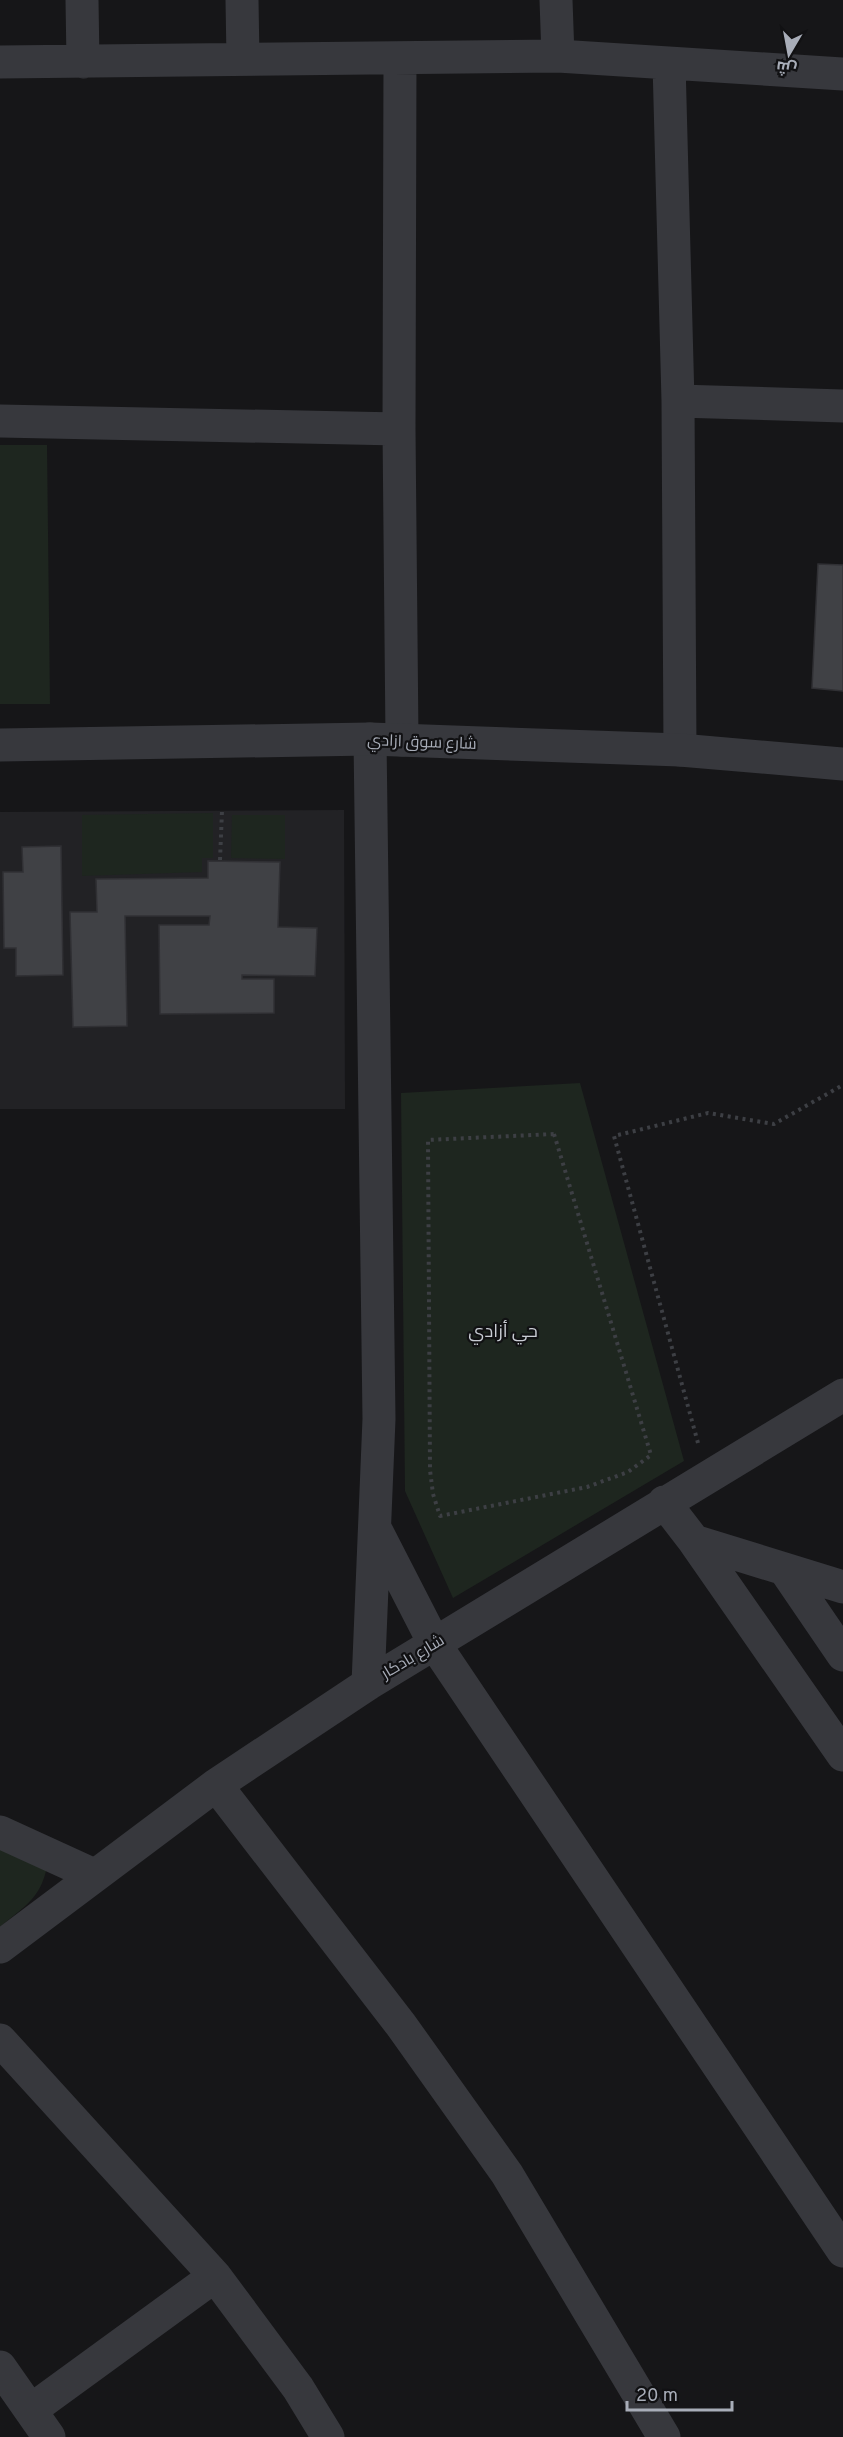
<svg xmlns="http://www.w3.org/2000/svg" width="843" height="2437" viewBox="0 0 843 2437" font-family="Overpass,Cairo,sans-serif">
<style>
.built{fill:#222225}
.green{fill:#1e261f}
.building{fill:#404145;stroke:#303034;stroke-width:1.5}
.lines{fill:none;stroke-linecap:round;stroke-linejoin:round}
.path{stroke:#3d3f44;stroke-width:4;stroke-dasharray:3 4.5;stroke-linecap:butt}
.minor{stroke:#37383d;stroke-width:33}
.tertiary{stroke:#37383d;stroke-width:33}
.labels{text-anchor:middle;stroke-width:4.5;stroke-linejoin:round;paint-order:stroke}
.street-label{font-size:16px;fill:#a8adb8;stroke:#111113}
.neighbourhood-label{font-size:18px;fill:#c9ccd4;stroke:#111113}
</style>
<rect width="100%" height="100%" fill="#161618"/>
<!-- built -->
<path class="built" d="M344,810L345,1109H0V812Z"/>
<!-- green -->
<path class="green" d="M0,445H47L50,704H0Z
M213,813V858H202V872L82,876V815Z
M232,815H285V859L231,858Z
M580,1083L684,1461L453,1598L405,1491L401,1093Z
M0,1846L47,1866C41,1899 24,1906 0,1927Z"/>
<!-- building -->
<path class="building" d="M818,564L843,565V691L812,688Z
M61,846L63,975L16,976V948H4L3,872H23L22,847Z
M208,861L280,862L278,927L317,928L315,976L242,975V979H274V1013L160,1014L159,925H209L210,916H125L127,1026L73,1027L70,912H97L96,879L208,878Z"/>
<g class="lines">
<!-- path -->
<path class="path" d="M220,860L222,811
M554,1134L651,1455L628,1472L587,1487L440,1516L433,1494L430,1470L428,1140Z
M698,1443L614,1136L708,1113L774,1124L843,1085"/>
<!-- minor -->
<path class="minor" d="M82,0L83,62
M242,0L243,59
M556,0L558,56
M400,59L399,429L402,740
M0,62L558,56L843,74
M669,63L678,401L680,750
M678,401L843,406
M0,421L399,429
M664,1502L694,1541L843,1755
M375,1528L434,1643L843,2251
M694,1541L843,1587
M785,1570L843,1655
M368,1684L379,1419L370,739
M216,1785L401,2025L507,2174L664,2437
M0,1832L94,1875
M0,1947L216,1785L368,1684L843,1395
M0,2040L215,2276L298,2388L328,2437
M0,2367L49,2437
M31,2410L215,2276"/>
<!-- tertiary -->
<path class="tertiary" d="M0,745L370,739L680,750L843,764"/>
</g>
<g class="labels">
<!-- street labels -->
<g class="street-label">
<text transform="translate(422 741) rotate(2)" y="6">شارع سوق ازادي</text>
<text transform="translate(412 1656) rotate(-31)" y="6">شارع بادكار</text>
</g>
<!-- neighbourhood labels -->
<g class="neighbourhood-label">
<text x="503" y="1337">حي أزادي</text>
</g>
</g>
<!-- north arrow -->
<g transform="translate(789 54) rotate(190)" stroke="#111113" stroke-width="4.5" paint-order="stroke">
<path d="M0-4.5L10 22L0 15L-10 22Z" fill="#a8adb8"/>
<text y="-9" font-size="16" font-weight="bold" text-anchor="middle" fill="#a8adb8">ش</text>
</g>
<!-- scale -->
<path d="M627 2401v9h105v-9" fill="none" stroke="#a8adb8" stroke-width="3"/>
<text x="636" y="2401" font-size="18" fill="#a8adb8" stroke="#111113" stroke-width="4.5" paint-order="stroke">20 m</text>
</svg>
